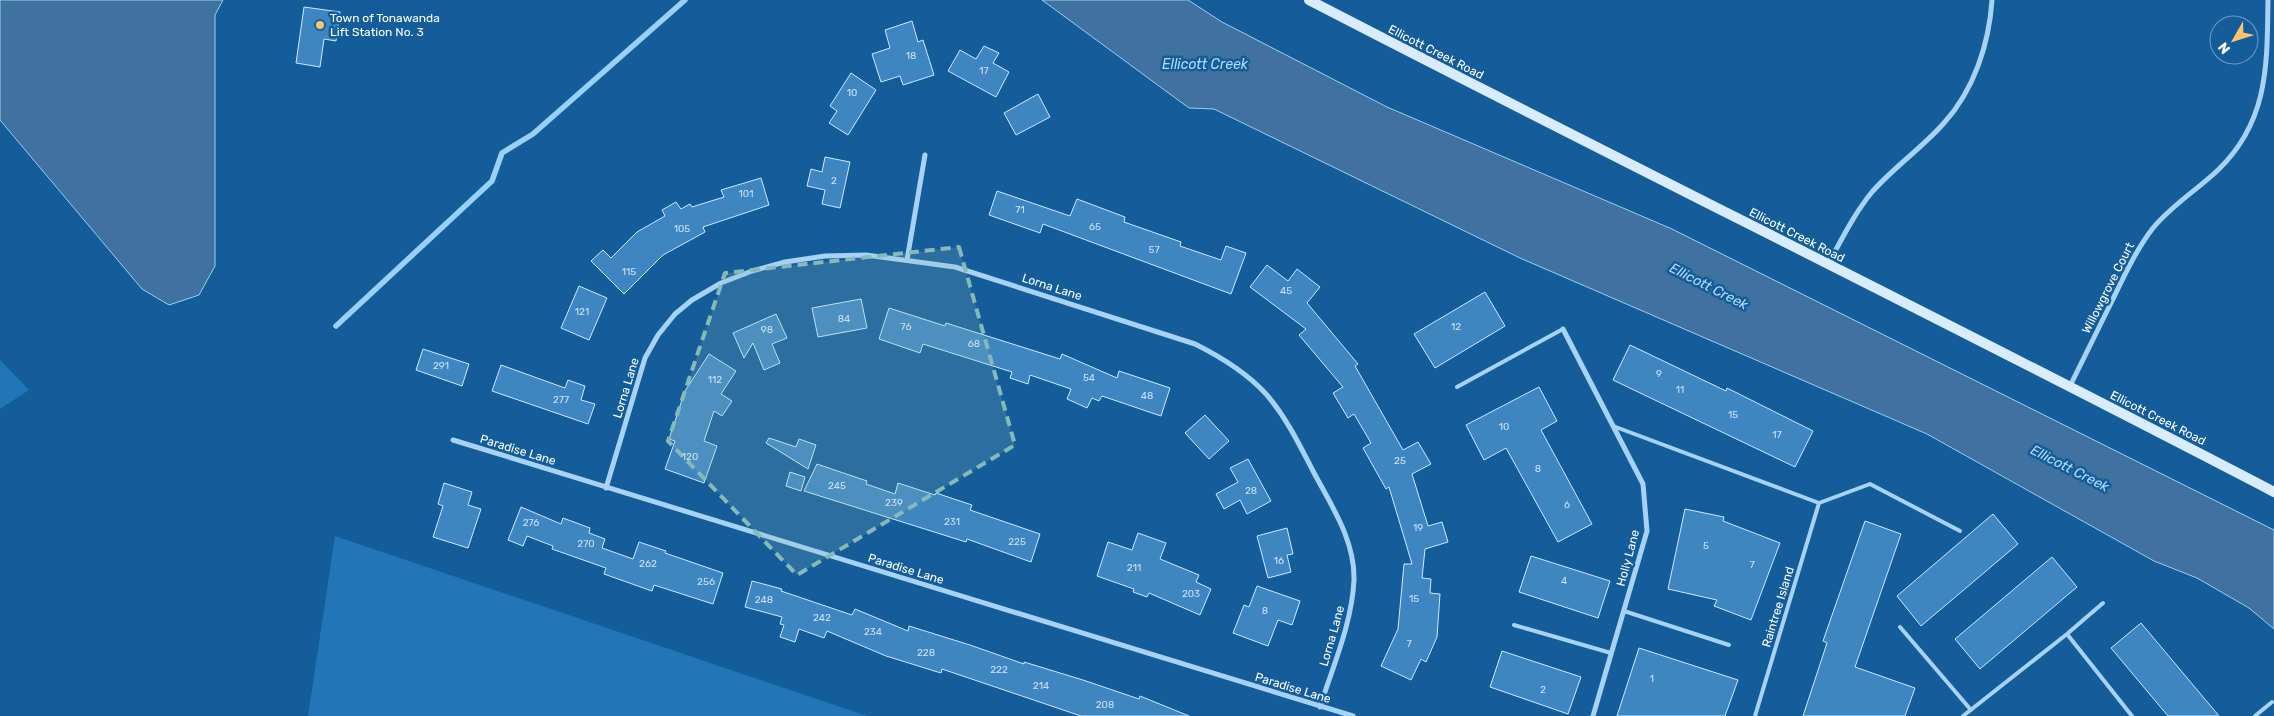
<svg xmlns="http://www.w3.org/2000/svg" width="2274" height="716" viewBox="0 0 2274 716" font-family="Rubik,sans-serif">
<style>
.green{fill:#2276b8}
.water{fill:#3f729e;stroke:#9acff6}
.lines{fill:none;stroke-linecap:round;stroke-linejoin:round}
.stream{stroke:#9acff6;stroke-width:5.5}
.building{fill:#3d86c2;stroke:#d0e9fd}
.lane{stroke:#a8d2f3;stroke-width:4}
.street{stroke:#a8d2f3;stroke-width:5}
.secondary{stroke:#d8ecfd;stroke-width:10}
.marked{fill:#87bab6;fill-opacity:0.2;stroke:#87bab6;stroke-width:4;stroke-dasharray:10 6;stroke-linejoin:round}
.poi-dot{fill:#ffc46a;stroke:#135d9b;stroke-width:2}
.labels{text-anchor:middle;stroke-width:5;stroke-linejoin:round;paint-order:stroke}
.number-label{font-size:10px;fill:#cee1f0}
.poi-label{font-size:12px;fill:#fff;stroke:#135d9b;text-anchor:start}
.street-label{font-size:12px;fill:#fff;stroke:#135d9b}
.water-label{font-size:14px;font-style:italic;fill:#b5dbfa;stroke:#135d9b}
</style>
<rect width="100%" height="100%" fill="#135d9b"/>
<!-- green -->
<path class="green" d="M0,360L29,390L0,409Z
M335,536L867,716H308Z"/>
<!-- water -->
<path class="water" d="M0,0H223L215,15V266L199,295L169,305L142,289L0,120Z
M1042,0H1188L1222,22L1387,107L1672,229L2274,530V629L2249,608L2197,578L2154,561L1927,434L1520,258L1214,109L1189,108Z"/>
<g class="lines">
<!-- stream -->
<path class="stream" d="M336,326L492,181L502,153L533,134L685,0"/>
</g>
<!-- building -->
<path class="building" d="M304,7L340,12L336,41L324,39L320,67L296,63Z
M912,21L918,42L923,40L934,75L903,85L900,76L881,82L872,54L890,48L885,30Z
M984,46L999,53L993,63L1009,72L996,97L948,71L960,50L976,59Z
M851,73L876,90L848,135L829,123L837,111L830,106Z
M1038,94L1050,117L1016,135L1004,113Z
M825,157L850,162L840,208L822,204L825,190L807,186L811,169L822,172Z
M761,178L769,205L703,227L705,232L663,255L624,294L591,261L603,250L611,258L637,232L665,216L662,210L676,202L681,209L690,204L692,207L724,197L721,190Z
M997,191L1070,216L1077,199L1125,217L1124,222L1181,242L1180,246L1221,260L1226,246L1246,253L1231,294L1043,224L1040,233L989,215Z
M1267,265L1288,281L1297,269L1320,287L1307,303L1358,364L1355,366L1403,450L1418,442L1431,464L1412,474L1428,526L1442,522L1448,542L1425,549L1422,578L1431,579L1430,593L1440,594L1437,637L1426,662L1421,659L1411,680L1381,666L1398,629L1404,564H1412L1389,487L1386,489L1363,448L1371,443L1354,414L1348,418L1333,393L1343,387L1299,335L1306,329L1250,287Z
M579,286L607,298L589,340L561,328Z
M1485,292L1505,326L1435,368L1414,334Z
M861,299L867,328L818,337L812,308Z
M889,308L945,326L946,323L1060,359L1062,354L1117,378L1119,371L1170,388L1161,416L1102,396L1099,401L1092,398L1087,408L1067,399L1071,389L1030,375L1028,384L1010,378L1012,372L923,344L920,353L879,339Z
M776,314L787,338L772,344L780,363L764,370L753,343L744,358L733,333Z
M1630,345L1726,391L1727,388L1813,431L1795,467L1613,380Z
M423,349L469,364L462,386L416,370Z
M709,354L736,371L721,394L732,401L722,416L714,411L704,441L717,446L704,483L665,469L675,441L669,439L685,391Z
M501,365L565,388L568,380L585,386L581,400L595,404L588,424L492,391Z
M1539,387L1557,421L1541,430L1592,524L1558,542L1506,448L1484,460L1466,425Z
M1205,415L1229,441L1209,459L1185,433Z
M769,438L796,447L799,439L816,445L808,469L766,443Z
M1248,459L1271,501L1247,514L1240,500L1224,509L1216,494L1238,482L1230,468Z
M817,464L867,481L866,484L895,494L898,483L935,495L936,493L972,505L970,510L1040,534L1031,562L967,539L966,542L804,491Z
M790,472L805,477L801,491L786,486Z
M444,483L472,492L468,505L481,509L468,548L433,537L443,506L438,504Z
M521,507L561,524L563,518L590,528L589,533L605,539L602,548L633,559L639,542L666,551L665,553L723,573L713,604L654,585L652,591L604,574L606,568L552,549L553,546L527,536L523,546L508,540Z
M1685,509L1724,517L1723,521L1780,543L1751,620L1714,606L1717,600L1668,589Z
M1993,514L2018,544L1921,626L1897,596Z
M1865,521L1901,534L1855,667L1915,688L1905,716H1803L1827,643L1823,641Z
M1287,528L1293,554L1287,555L1291,572L1268,578L1257,536Z
M1138,533L1166,543L1160,559L1199,575L1196,582L1211,589L1200,615L1149,593L1147,597L1133,592L1134,589L1097,576L1108,542L1132,550Z
M1531,556L1610,581L1598,618L1519,592Z
M2052,557L2077,587L1980,669L1955,639Z
M752,581L782,589L781,591L852,615L855,609L908,631L909,626L970,645L1024,664V662L1083,680L1139,699L1140,696L1189,716H1081L942,669L941,673L886,656L827,631L824,638L799,629L795,642L780,637L784,625L780,624L782,617L745,607Z
M1257,586L1300,601L1292,625L1278,620L1268,646L1233,633L1244,605L1249,607Z
M2141,623L2219,716H2168L2111,648Z
M1639,648L1738,680L1725,716H1617Z
M1502,651L1581,677L1568,714L1490,687Z"/>
<g class="lines">
<!-- lane -->
<path class="lane" d="M1457,387L1563,329
M1613,426L1819,503L1870,484L1960,531
M1624,611L1729,645
M1514,625L1611,653
M1900,627L1971,710
M2067,634L2103,603
M1755,716L1819,503
M1963,716L2067,634L2132,716
M2255,716L2272,702"/>
<!-- street -->
<path class="street" d="M907,260L925,155
M1828,264C1842,239 1854,214 1872,192C1894,167 1922,148 1944,123C1974,90 1989,44 1992,0
M1563,329L1643,484L1647,531L1593,716
M2070,386C2084,358 2098,329 2112,301C2124,276 2136,250 2153,228C2172,205 2197,190 2218,170C2269,121 2267,64 2268,0
M453,440L1353,716
M606,488L645,358L658,335L675,314L692,300L721,283L752,271L785,262L825,256L866,255L955,267L1195,344C1221,357 1246,372 1266,394C1286,417 1299,444 1313,471C1331,505 1355,540 1354,580C1352,623 1333,666 1320,707"/>
<!-- secondary -->
<path class="secondary" d="M1309,0C1630,166 1954,325 2274,492"/>
</g>
<!-- marked area -->
<path class="marked" d="M959,247L1015,445L797,575L668,441L725,273Z"/>
<!-- markers -->
<circle class="poi-dot" cx="320" cy="25" r="5"/>
<g class="labels">
<!-- number labels -->
<g class="number-label">
<text x="911" y="59">18</text>
<text x="984" y="74">17</text>
<text x="852" y="96">10</text>
<text x="834" y="184">2</text>
<text x="746" y="197">101</text>
<text x="1020" y="213">71</text>
<text x="1095" y="230">65</text>
<text x="682" y="232">105</text>
<text x="1154" y="253">57</text>
<text x="629" y="275">115</text>
<text x="1286" y="294">45</text>
<text x="582" y="315">121</text>
<text x="844" y="322">84</text>
<text x="906" y="330">76</text>
<text x="1456" y="330">12</text>
<text x="767" y="333">98</text>
<text x="974" y="347">68</text>
<text x="441" y="369">291</text>
<text x="1659" y="377">9</text>
<text x="1089" y="381">54</text>
<text x="715" y="383">112</text>
<text x="1680" y="393">11</text>
<text x="1147" y="399">48</text>
<text x="561" y="403">277</text>
<text x="1733" y="418">15</text>
<text x="1504" y="430">10</text>
<text x="1777" y="438">17</text>
<text x="690" y="460">120</text>
<text x="1400" y="464">25</text>
<text x="1538" y="472">8</text>
<text x="837" y="489">245</text>
<text x="1251" y="494">28</text>
<text x="894" y="506">239</text>
<text x="1567" y="508">6</text>
<text x="952" y="525">231</text>
<text x="531" y="526">276</text>
<text x="1418" y="531">19</text>
<text x="1017" y="545">225</text>
<text x="586" y="547">270</text>
<text x="1706" y="549">5</text>
<text x="1279" y="564">16</text>
<text x="648" y="567">262</text>
<text x="1752" y="568">7</text>
<text x="1134" y="571">211</text>
<text x="1564" y="584">4</text>
<text x="706" y="585">256</text>
<text x="1191" y="597">203</text>
<text x="1414" y="602">15</text>
<text x="764" y="603">248</text>
<text x="1265" y="614">8</text>
<text x="822" y="621">242</text>
<text x="873" y="635">234</text>
<text x="1409" y="647">7</text>
<text x="926" y="656">228</text>
<text x="999" y="673">222</text>
<text x="1652" y="682">1</text>
<text x="1041" y="689">214</text>
<text x="1543" y="693">2</text>
<text x="1105" y="708">208</text>
</g>
<!-- poi labels -->
<g class="poi-label">
<text x="330" y="22">Town of Tonawanda<tspan x="330" dy="14">Lift Station No. 3</tspan></text>
</g>
<!-- street labels -->
<g class="street-label">
<text transform="translate(1436 52) rotate(27)" y="4">Ellicott Creek Road</text>
<text transform="translate(1797 235) rotate(27)" y="4">Ellicott Creek Road</text>
<text transform="translate(1052 287) rotate(18)" y="4">Lorna Lane</text>
<text transform="translate(2108 288) rotate(-63)" y="4">Willowgrove Court</text>
<text transform="translate(626 388) rotate(-73)" y="4">Lorna Lane</text>
<text transform="translate(2158 418) rotate(27)" y="4">Ellicott Creek Road</text>
<text transform="translate(518 450) rotate(17)" y="4">Paradise Lane</text>
<text transform="translate(1628 558) rotate(-75)" y="4">Holly Lane</text>
<text transform="translate(906 569) rotate(17)" y="4">Paradise Lane</text>
<text transform="translate(1778 607) rotate(-73)" y="4">Raintree Island</text>
<text transform="translate(1332 636) rotate(-74)" y="4">Lorna Lane</text>
<text transform="translate(1293 688) rotate(17)" y="4">Paradise Lane</text>
</g>
<!-- water labels -->
<g class="water-label">
<text x="1205" y="69">Ellicott Creek</text>
<text transform="translate(1709 286) rotate(27)" y="5">Ellicott Creek</text>
<text transform="translate(2070 468) rotate(27)" y="5">Ellicott Creek</text>
</g>
</g>
<!-- north arrow -->
<g transform="translate(2234 40) rotate(231)"><circle r="24" fill="#135d9b" stroke="#719ec3"/>
<path d="M0-4L9 19L0 12L-9 19Z" fill="#ffc46a"/>
<text y="-8" font-size="14" font-weight="bold" text-anchor="middle" fill="#ffffff">N</text>
</g>
</svg>
